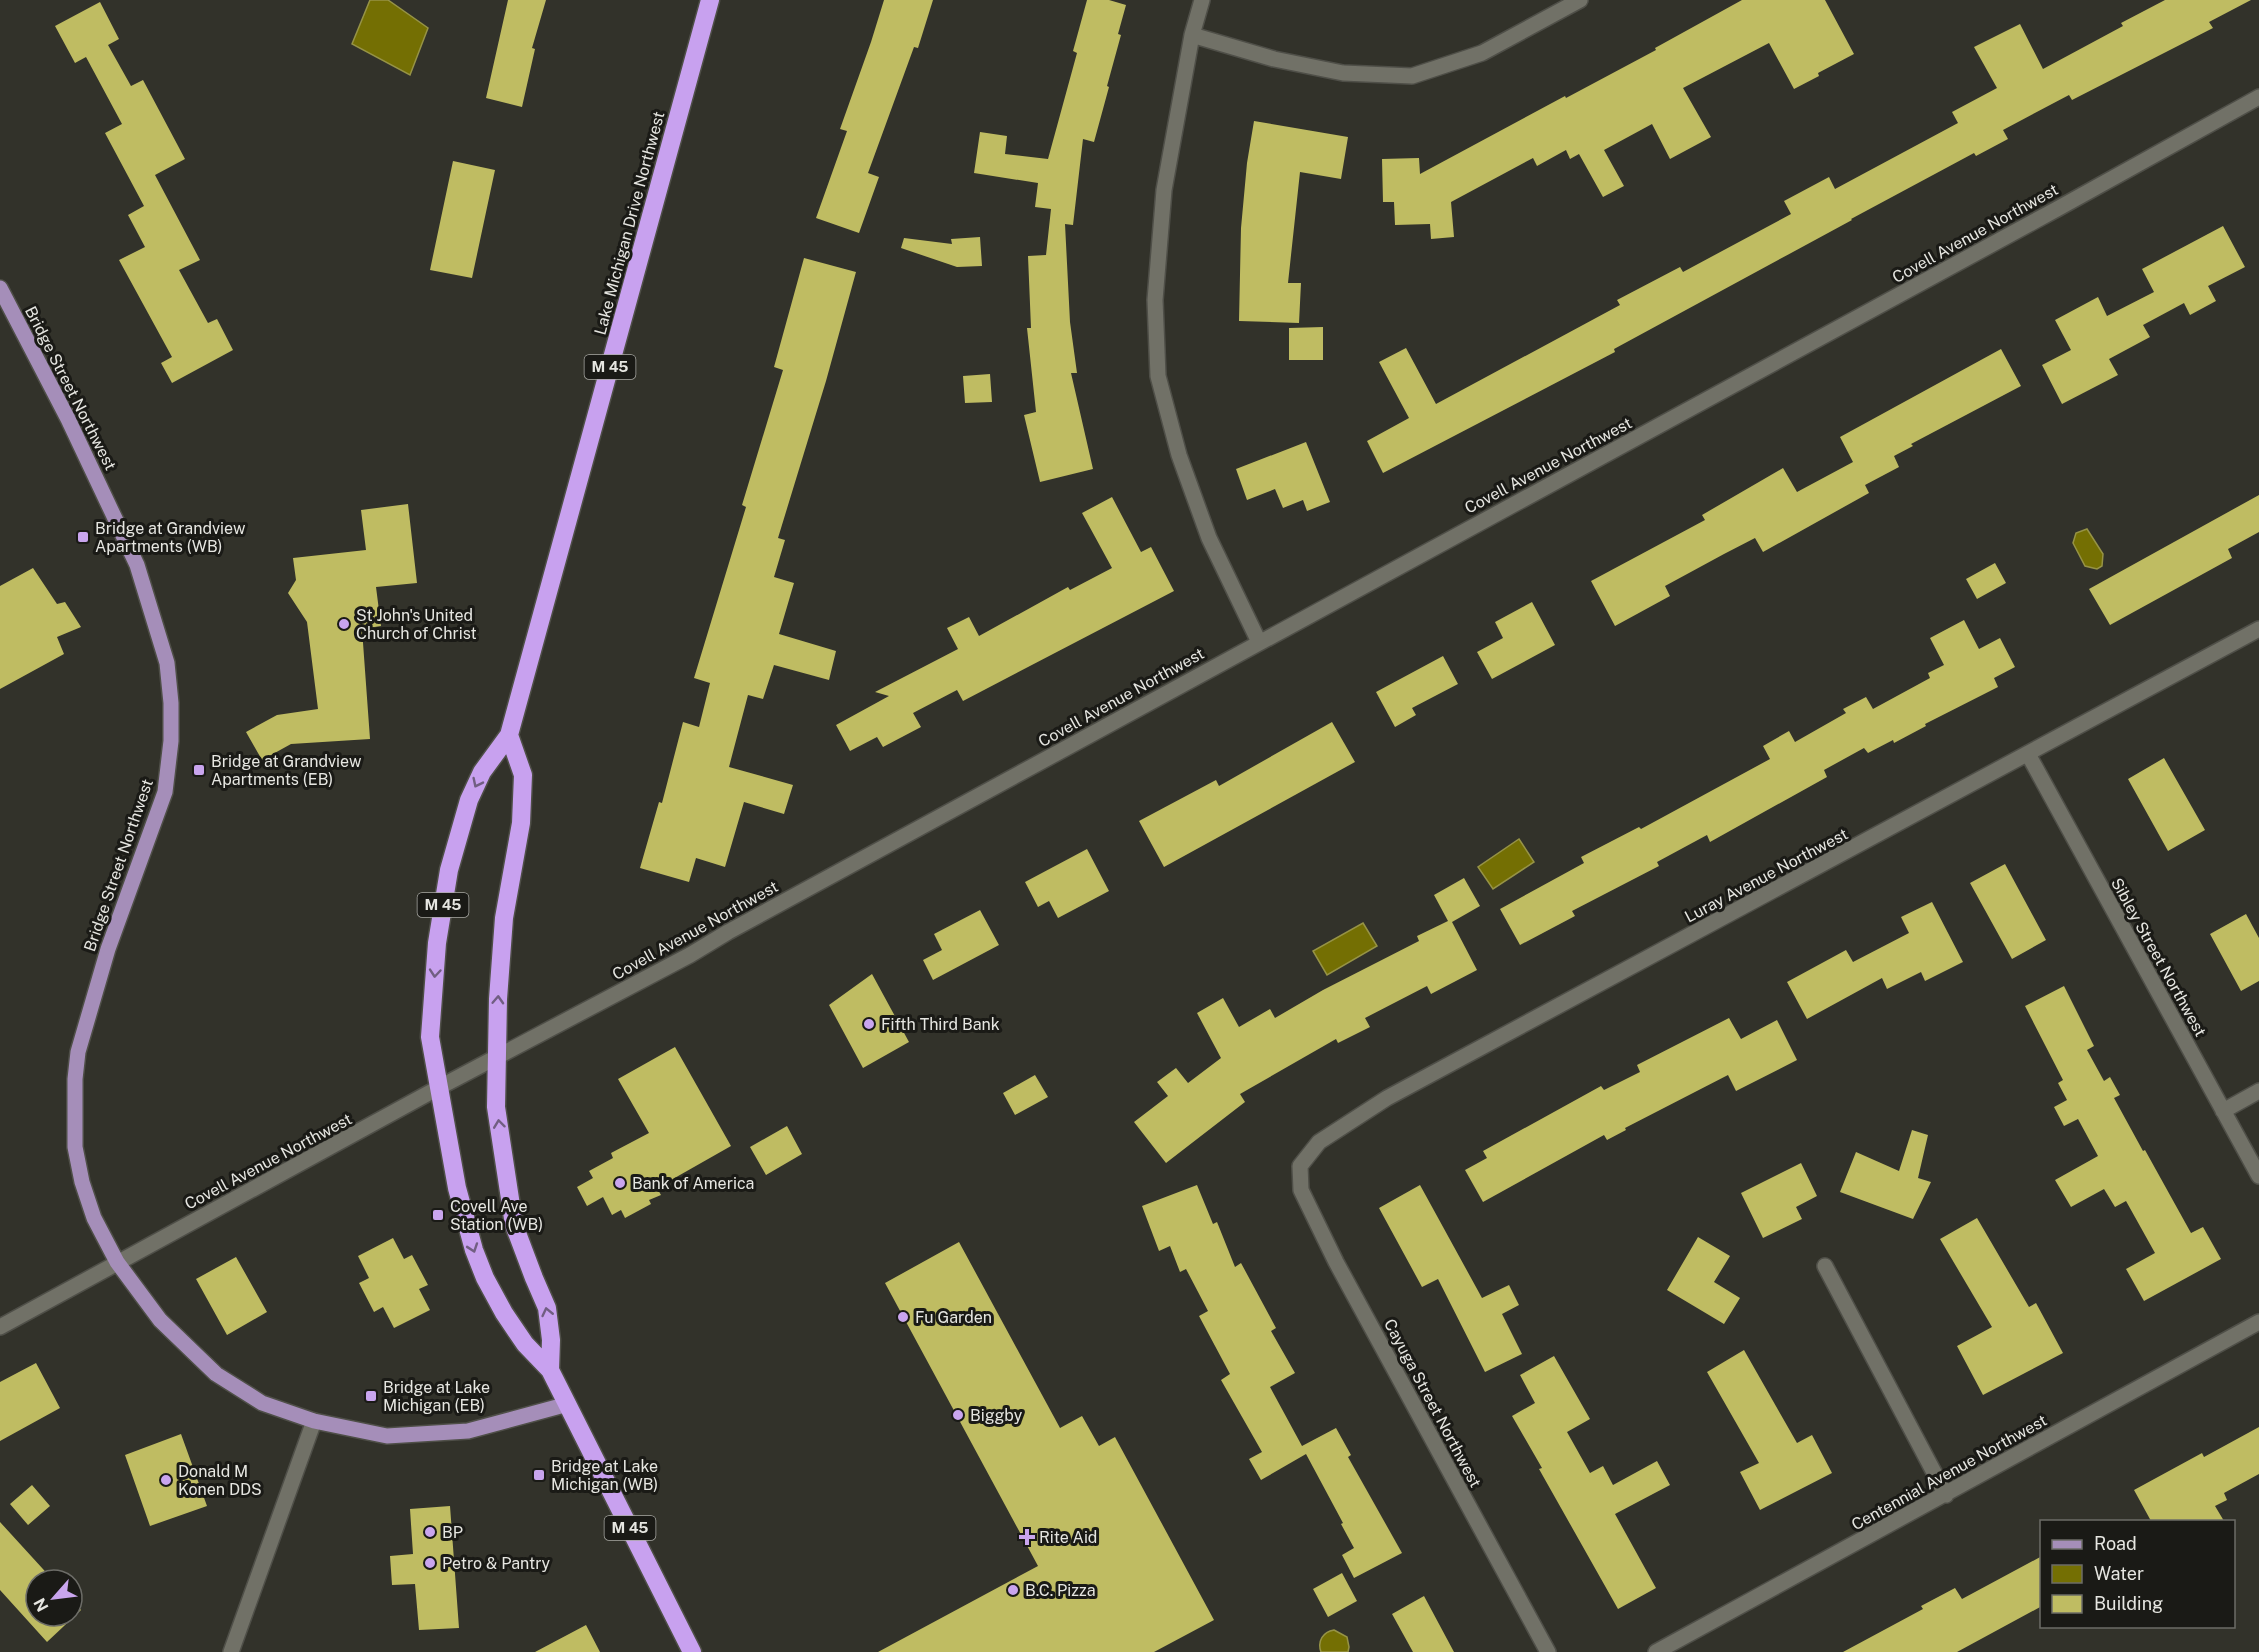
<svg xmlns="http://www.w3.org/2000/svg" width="2259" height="1652" viewBox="0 0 2259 1652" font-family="'Public Sans',sans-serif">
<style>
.water{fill:#746f03;stroke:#969346;stroke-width:1.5}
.building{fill:#bfbc62}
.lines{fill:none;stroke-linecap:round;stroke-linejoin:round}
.minor-casing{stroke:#4f4f48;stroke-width:18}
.major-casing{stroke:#4f4f48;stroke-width:18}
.highway-casing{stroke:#4f4f48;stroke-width:21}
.minor{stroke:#717167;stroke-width:15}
.major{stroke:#a58eb9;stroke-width:15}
.highway{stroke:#c8a1ef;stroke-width:18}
.oneway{stroke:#715e82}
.poi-dot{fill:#c9a5ee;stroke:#1a1a16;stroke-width:2}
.labels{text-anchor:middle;stroke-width:6;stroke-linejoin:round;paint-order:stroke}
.shield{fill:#1a1a16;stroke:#a9a9a4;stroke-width:1.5}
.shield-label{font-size:15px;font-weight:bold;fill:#e6e6e1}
.street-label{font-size:16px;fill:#e6e6e1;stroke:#1a1a16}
.poi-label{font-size:16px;fill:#e6e6e1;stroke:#1a1a16;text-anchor:start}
</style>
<rect width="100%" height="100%" fill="#32322a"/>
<!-- water -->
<path class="water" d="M370,0H388L428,28L410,75L352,44Z
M2087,529L2103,554L2102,566L2097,569L2085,566L2073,543L2076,533Z
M1519,839L1534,862L1493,889L1478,867Z
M1363,923L1377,946L1327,975L1313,951Z
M1334,1630L1347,1637L1349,1647L1348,1652H1321C1317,1641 1323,1632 1334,1630Z"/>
<!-- building -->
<path class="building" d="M508,0H546L532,48L535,49L522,107L486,98Z
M884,0H933L918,48L914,47L868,173L879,177L859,233L816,218L847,131L840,129L871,42Z
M1087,0H1109L1126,5L1118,34L1121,35L1107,86L1109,87L1094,142L1083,139L1073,225L1065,224L1070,322L1077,373H1071L1093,469L1040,482L1024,415L1036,412L1027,328H1031L1028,256L1046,255L1051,209L1035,207L1038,183L974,173L980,132L1007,136L1005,154L1048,159L1077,53L1073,51Z
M1742,0H1825L1854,54L1818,73L1819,76L1794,89L1769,43L1683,88L1711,137L1670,159L1652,124L1604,150L1624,186L1603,197L1579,154L1570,159L1566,150L1537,166L1533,158L1451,202L1454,237L1431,239L1430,224L1395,225L1394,202H1383L1382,159L1419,158L1420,174L1565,96L1566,98L1656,50L1655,48Z
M2165,0H2251L2209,22L2213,28L2072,100L2069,95L2003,130L2008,139L1976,156L1974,153L1851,219L1852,220L1614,349L1615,352L1383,473L1367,441L1409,418L1379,362L1406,348L1436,404L1620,305L1617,300L1680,267L1683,272L1791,214L1784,201L1829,177L1835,189L1958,123L1952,112L1997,88L1974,47L2020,24L2043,69L2123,26L2121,23Z
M100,2L119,39L108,45L131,86L143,80L185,159L155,175L200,260L179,270L208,323L217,319L233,350L172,383L161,363L172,357L119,260L145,247L128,215L144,206L105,133L122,124L86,57L75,63L55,26Z
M1254,121L1348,137L1341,179L1300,172L1288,283H1301L1299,323L1239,321L1241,228L1247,163Z
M453,161L495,170L472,278L430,270Z
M2223,226L2245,267L2208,286L2216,301L2190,315L2184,303L2143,325L2150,337L2109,359L2118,375L2062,404L2042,365L2071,350L2055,320L2098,297L2107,316L2154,292L2142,269Z
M980,237L982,266L957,267L901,248L904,238L952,244L951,239Z
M804,258L856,272L826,381L778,538L785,540L774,577L794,583L779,634L836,651L829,680L774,665L763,699L748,695L729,767L793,785L784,814L744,802L725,867L696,858L689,882L640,868L659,802L662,803L683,722L699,727L710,683L694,678L746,507L742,505L783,370L774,367Z
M1323,327V360H1289V328Z
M2001,349L2021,386L1911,444L1913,446L1894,456L1899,467L1865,485L1869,493L1763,552L1755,538L1724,554L1665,586L1670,596L1615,626L1591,581L1705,520L1702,515L1783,468L1797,492L1853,462L1840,437Z
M990,374L992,402L965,403L963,376Z
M1306,442L1330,502L1307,511L1303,500L1283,508L1275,489L1247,500L1236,469Z
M2259,495V532L2228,549L2232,558L2110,625L2089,589Z
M1112,497L1141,552L1151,547L1174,591L963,701L957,690L913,713L921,727L883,747L877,737L850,751L836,725L889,696L875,692L958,649L947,628L969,617L979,636L1068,587L1070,590L1112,568L1082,513Z
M408,504L417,583L376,587L381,626L362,629L370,739L291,744L262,760L246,732L277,715L318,709L307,622L288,593L296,580L293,558L366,550L361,510Z
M1995,563L2006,583L1977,599L1966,579Z
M33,568L57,604L65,602L81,627L57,637L64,654L0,689V586Z
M1532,602L1555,645L1492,679L1477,652L1503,638L1495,622Z
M1964,620L1979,649L2000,638L2015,667L1994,678L1998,687L1925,724L1926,726L1894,743L1893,740L1868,753L1864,748L1824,770L1827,777L1710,842L1707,835L1657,862L1659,866L1572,911L1575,916L1520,945L1500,909L1584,863L1581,857L1639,827L1641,829L1770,759L1763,746L1789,731L1795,742L1846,713L1843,709L1866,697L1873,709L1930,678L1928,673L1944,665L1930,638Z
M1443,656L1458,684L1412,708L1416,715L1395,727L1376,692Z
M1332,722L1355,762L1164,867L1139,821L1216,780L1219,786Z
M2164,758L2205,830L2168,851L2128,779Z
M1087,849L1109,891L1058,918L1049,901L1038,907L1025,882Z
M2005,864L2046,940L2012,959L1970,883Z
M1464,878L1480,906L1452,922L1477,970L1431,994L1427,986L1365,1018L1370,1027L1338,1043L1336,1039L1240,1094L1245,1102L1166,1163L1134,1122L1168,1096L1157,1082L1176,1068L1188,1083L1221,1058L1197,1013L1223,998L1239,1027L1270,1009L1275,1018L1323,990L1419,941L1417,936L1448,921L1434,895Z
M1932,902L1963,962L1925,981L1921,972L1887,989L1882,978L1807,1019L1787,982L1846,950L1853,962L1909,933L1901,917Z
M980,910L999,945L933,980L923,960L942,950L934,934Z
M2246,914L2259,938V981L2241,991L2210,934Z
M872,974L909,1042L863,1068L829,1005Z
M2064,986L2094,1046L2087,1050L2104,1081L2110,1077L2120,1095L2114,1098L2143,1151L2145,1150L2191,1233L2203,1227L2221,1259L2144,1301L2126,1269L2155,1253L2126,1201L2115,1207L2104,1189L2071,1207L2055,1180L2098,1156L2078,1119L2064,1126L2054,1107L2067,1100L2058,1083L2063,1080L2025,1006Z
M1729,1018L1741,1039L1777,1020L1797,1060L1736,1091L1728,1075L1625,1128L1626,1130L1607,1140L1604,1135L1483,1202L1465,1170L1487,1158L1483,1151L1601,1086L1604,1090L1640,1072L1637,1065Z
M675,1047L731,1146L657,1188L661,1195L649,1200L651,1204L625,1218L621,1210L612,1215L603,1197L587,1206L577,1187L593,1178L589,1171L613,1158L611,1153L649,1133L618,1079Z
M1035,1075L1048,1097L1015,1115L1003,1093Z
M787,1126L802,1154L766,1175L750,1147Z
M1912,1130L1928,1135L1918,1178L1931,1182L1913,1219L1840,1192L1856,1152L1899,1171Z
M1801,1163L1817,1196L1796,1207L1802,1219L1763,1238L1741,1193Z
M1197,1185L1213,1224L1217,1222L1235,1267L1241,1263L1276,1328L1271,1331L1295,1373L1270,1387L1302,1446L1336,1428L1351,1455L1348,1457L1402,1553L1354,1578L1342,1555L1354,1548L1341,1524L1343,1523L1306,1454L1261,1480L1249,1459L1262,1452L1221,1380L1230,1374L1199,1316L1208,1311L1186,1269L1180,1272L1170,1246L1159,1251L1142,1206Z
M1420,1185L1482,1298L1509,1285L1519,1305L1502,1314L1522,1354L1485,1372L1438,1279L1422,1287L1379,1208Z
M1977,1218L2029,1307L2036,1303L2063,1353L1983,1395L1957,1346L1992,1327L1940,1239Z
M1698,1237L1730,1256L1714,1282L1740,1298L1724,1324L1667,1290Z
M393,1238L404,1259L412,1255L428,1285L419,1289L430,1310L394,1328L383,1307L374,1312L359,1283L369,1278L358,1256Z
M959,1242L1060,1428L1082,1416L1099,1446L1115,1437L1214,1620L1154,1652H878L1038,1566L885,1283Z
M236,1257L267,1312L227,1335L196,1279Z
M1744,1350L1797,1443L1812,1435L1832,1473L1760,1510L1740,1472L1759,1463L1707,1372Z
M1554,1356L1590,1419L1567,1432L1590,1473L1603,1466L1613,1485L1657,1461L1670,1485L1615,1514L1656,1588L1618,1609L1539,1469L1542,1468L1512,1416L1535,1403L1520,1375Z
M36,1363L60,1408L0,1441V1382Z
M2259,1427V1474L2224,1493L2227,1500L2215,1506L2224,1521H2151L2134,1490L2202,1453L2204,1457Z
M181,1434L207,1506L150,1526L125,1455Z
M32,1485L50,1506L28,1525L10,1504Z
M450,1506L459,1628L419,1630L415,1584L392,1585L390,1556L413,1554L410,1509Z
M0,1522L53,1580H36V1616H72V1600L81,1610L47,1642L0,1590Z
M2042,1556V1606L1957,1652H1843L1923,1609L1921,1606L1955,1588L1962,1599Z
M1342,1573L1357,1601L1328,1617L1313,1589Z
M1424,1596L1454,1652H1413L1392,1614Z
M586,1625L600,1652H535Z"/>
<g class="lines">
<!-- minor casing -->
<g class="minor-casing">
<path id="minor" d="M1202,0L1192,35L1164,190L1155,300L1158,376L1179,455L1209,538L1259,642
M1192,35L1274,59L1343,73L1412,76L1482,53L1580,0
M2028,754L2259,1176
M2223,1111L2259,1091
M1825,1266L1946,1495
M0,1327L438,1088L690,955L728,932L2057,209L2259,97
M231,1652L314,1421
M1548,1652L1336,1262L1301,1190L1300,1166L1319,1142L1387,1098L2259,629
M1656,1652L2259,1322"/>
</g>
<!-- major casing -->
<g class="major-casing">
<path id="major" d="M0,288L68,419L137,565L167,663L171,703V741L165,792L108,949L78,1052L75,1079V1147L82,1182L94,1218L117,1262L160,1320L216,1374L262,1403L314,1421L387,1436L468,1431L568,1404"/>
</g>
<!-- highway casing -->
<g class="highway-casing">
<path id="highway" d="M509,735L523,775L521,823L504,918L498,999L496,1107L514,1225L534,1278L547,1308L551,1340L550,1370
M692,1652L550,1370L525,1344L504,1313L485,1278L474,1250L457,1188L430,1037L437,943L449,870L469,800L482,772L509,735L710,0"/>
</g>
<!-- minor -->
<use href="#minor" class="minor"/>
<!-- major -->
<use href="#major" class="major"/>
<!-- highway -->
<use href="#highway" class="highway"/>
</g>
<!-- one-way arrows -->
<defs><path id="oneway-chevron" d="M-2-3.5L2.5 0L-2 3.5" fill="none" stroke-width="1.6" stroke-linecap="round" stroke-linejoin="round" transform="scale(1.5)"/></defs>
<g class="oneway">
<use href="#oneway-chevron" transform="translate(477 783) rotate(116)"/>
<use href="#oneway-chevron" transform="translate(435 973) rotate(95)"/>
<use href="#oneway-chevron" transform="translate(498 1000) rotate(-87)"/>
<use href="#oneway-chevron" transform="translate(499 1124) rotate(-97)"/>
<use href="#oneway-chevron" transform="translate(473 1248) rotate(71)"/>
<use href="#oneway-chevron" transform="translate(547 1312) rotate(-103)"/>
</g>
<!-- markers -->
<g class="poi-dot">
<rect x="77" y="531" width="12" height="12" rx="3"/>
<circle cx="344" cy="624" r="6"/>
<rect x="193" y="764" width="12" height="12" rx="3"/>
<circle cx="869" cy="1024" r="6"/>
<circle cx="620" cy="1183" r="6"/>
<rect x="432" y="1209" width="12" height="12" rx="3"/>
<circle cx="903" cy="1317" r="6"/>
<rect x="365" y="1390" width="12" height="12" rx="3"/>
<circle cx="958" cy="1415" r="6"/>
<rect x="533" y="1469" width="12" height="12" rx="3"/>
<circle cx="166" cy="1480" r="6"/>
<circle cx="430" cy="1532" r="6"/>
<path d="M1024 1528h6v6h6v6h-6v6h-6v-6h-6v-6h6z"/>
<circle cx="430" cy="1563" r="6"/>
<circle cx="1013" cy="1590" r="6"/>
</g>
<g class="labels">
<!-- shield labels -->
<g class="shield">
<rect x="584.5" y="355" width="51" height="24" rx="4.5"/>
<rect x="417.5" y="893" width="51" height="24" rx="4.5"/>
<rect x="604.5" y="1516" width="51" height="24" rx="4.5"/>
</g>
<g class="shield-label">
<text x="610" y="372">M 45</text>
<text x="443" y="910">M 45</text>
<text x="630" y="1533">M 45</text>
</g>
<!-- street labels -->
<g class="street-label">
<text transform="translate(629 223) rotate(-75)" y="6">Lake Michigan Drive Northwest</text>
<text transform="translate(1975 233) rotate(-29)" y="6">Covell Avenue Northwest</text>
<text transform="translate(71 388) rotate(63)" y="6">Bridge Street Northwest</text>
<text transform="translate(1548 465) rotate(-28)" y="6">Covell Avenue Northwest</text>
<text transform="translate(1121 697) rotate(-29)" y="6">Covell Avenue Northwest</text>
<text transform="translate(118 865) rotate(-71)" y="6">Bridge Street Northwest</text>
<text transform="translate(1766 875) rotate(-28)" y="6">Luray Avenue Northwest</text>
<text transform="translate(695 930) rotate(-29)" y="6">Covell Avenue Northwest</text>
<text transform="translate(2159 957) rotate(61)" y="6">Sibley Street Northwest</text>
<text transform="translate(268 1161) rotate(-28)" y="6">Covell Avenue Northwest</text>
<text transform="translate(1433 1403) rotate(62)" y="6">Cayuga Street Northwest</text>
<text transform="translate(1949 1472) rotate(-29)" y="6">Centennial Avenue Northwest</text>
</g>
<!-- poi labels -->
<g class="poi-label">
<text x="95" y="534">Bridge at Grandview<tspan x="95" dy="18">Apartments (WB)</tspan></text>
<text x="356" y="621">St John's United<tspan x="356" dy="18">Church of Christ</tspan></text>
<text x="211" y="767">Bridge at Grandview<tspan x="211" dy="18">Apartments (EB)</tspan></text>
<text x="881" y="1030">Fifth Third Bank</text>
<text x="632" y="1189">Bank of America</text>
<text x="450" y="1212">Covell Ave<tspan x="450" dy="18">Station (WB)</tspan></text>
<text x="915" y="1323">Fu Garden</text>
<text x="383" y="1393">Bridge at Lake<tspan x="383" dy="18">Michigan (EB)</tspan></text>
<text x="970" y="1421">Biggby</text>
<text x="551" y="1472">Bridge at Lake<tspan x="551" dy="18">Michigan (WB)</tspan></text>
<text x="178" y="1477">Donald M<tspan x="178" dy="18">Konen DDS</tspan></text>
<text x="442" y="1538">BP</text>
<text x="1039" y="1543">Rite Aid</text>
<text x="442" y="1569">Petro &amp; Pantry</text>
<text x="1025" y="1596">B.C. Pizza</text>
</g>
</g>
<!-- legend -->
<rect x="2040" y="1520" width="195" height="108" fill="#1a1a16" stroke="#6c6c67" stroke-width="1.5"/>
<rect x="2052" y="1540" width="30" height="9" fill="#a58eb9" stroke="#6c6c67" stroke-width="1.5"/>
<text x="2094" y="1550" font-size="18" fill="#e6e6e1">Road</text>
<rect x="2052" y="1565" width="30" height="18" fill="#746f03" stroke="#6c6c67" stroke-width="1.5"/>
<text x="2094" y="1580" font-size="18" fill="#e6e6e1">Water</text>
<rect x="2052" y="1595" width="30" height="18" fill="#bfbc62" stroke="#6c6c67" stroke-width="1.5"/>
<text x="2094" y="1610" font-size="18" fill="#e6e6e1">Building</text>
<!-- north arrow -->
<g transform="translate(54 1598) rotate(242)"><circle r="28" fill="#1a1a16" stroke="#6c6c67" stroke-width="1.5"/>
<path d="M0-4.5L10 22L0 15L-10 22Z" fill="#c9a5ee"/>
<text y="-9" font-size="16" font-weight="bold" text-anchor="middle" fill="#e6e6e1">N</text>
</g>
</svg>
